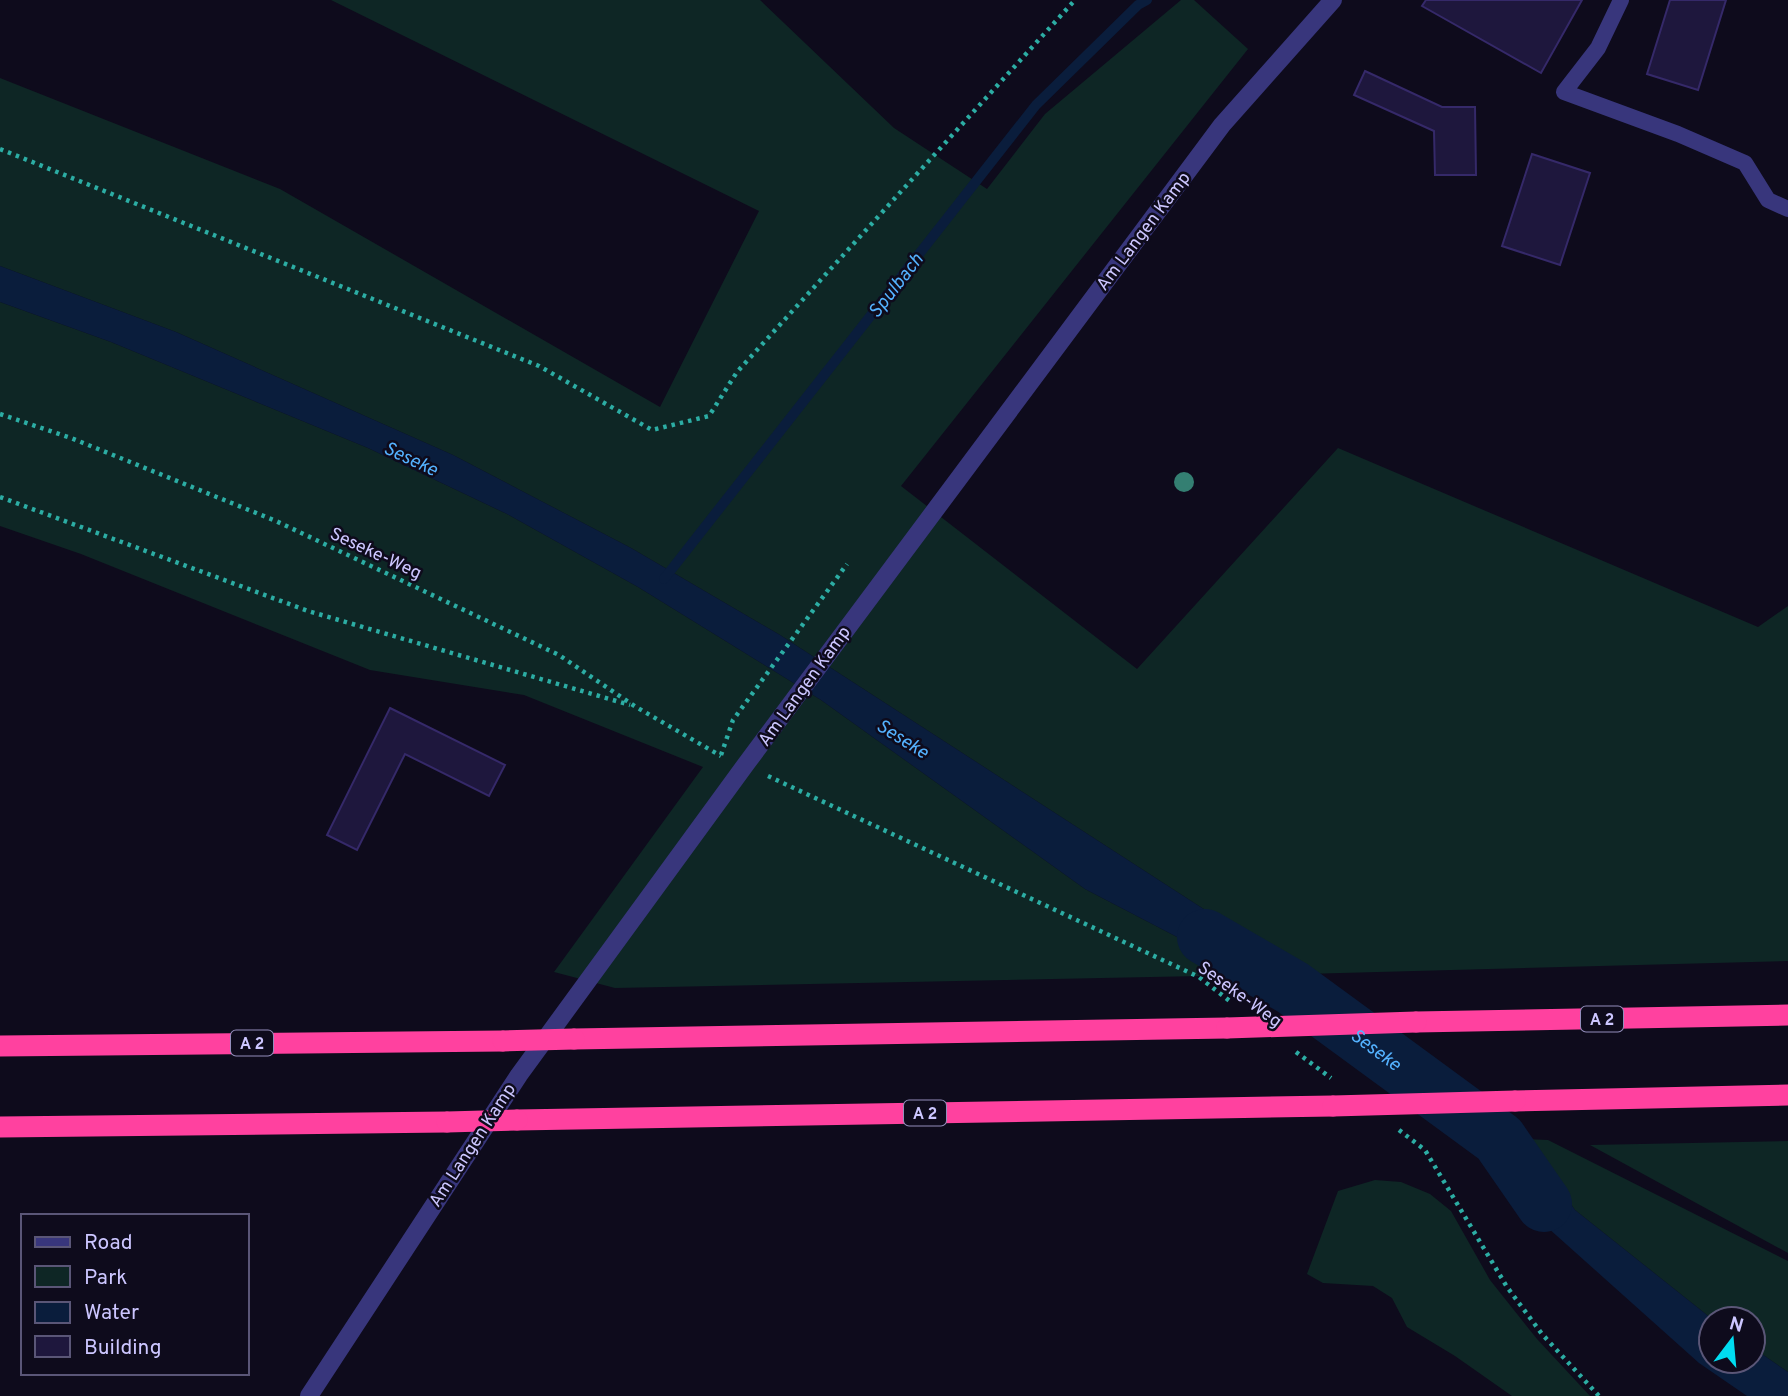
<svg xmlns="http://www.w3.org/2000/svg" width="1788" height="1396" viewBox="0 0 1788 1396" font-family="Overpass,sans-serif">
<style>
.green{fill:#0e2625}
.water{fill:#0a1d3c}
.lines{fill:none;stroke-linecap:round;stroke-linejoin:round}
.stream{stroke:#0a1d3c;stroke-width:10}
.river{stroke:#0a1d3c;stroke-width:56}
.building{fill:#1e173d;stroke:#352969;stroke-width:2}
.path{stroke:#2cada4;stroke-width:4.5;stroke-dasharray:3.5 5;stroke-linecap:butt}
.service{stroke:#38367c;stroke-width:16}
.tertiary{stroke:#38367c;stroke-width:18}
.motorway{stroke:#ff419f;stroke-width:21}
.motorway-bridge{stroke:#ff419f;stroke-width:21}
.tree{fill:#347f72}
.labels{text-anchor:middle;stroke-width:5;stroke-linejoin:round;paint-order:stroke}
.shield{fill:#0e0b1c;stroke:#938ebb;stroke-width:2}
.shield-label{font-size:16px;font-weight:bold;fill:#ccc6ff}
.street-label{font-size:18px;fill:#ccc6ff;stroke:#0e0b1c}
.water-label{font-size:19px;font-style:italic;fill:#54b2ff;stroke:#0e0b1c}
</style>
<rect width="100%" height="100%" fill="#0e0b1c"/>
<!-- green -->
<path class="green" d="M331,0H760L894,128L987,189L1045,114L1181,0H1194L1248,49L901,486L1137,669L1338,448L1758,627L1788,606V961L1304,974L780,635L631,548L453,455L176,332L0,266V78L280,189L660,407L759,211Z
M0,302L111,342L368,448L507,514L638,587L821,700L1085,889L1250,975L615,988L554,972L703,767L524,695L370,670L81,554L0,526Z
M1524,1139L1548,1140L1788,1261V1372L1753,1348V1319H1712L1575,1210Z
M1788,1141V1253L1590,1145Z
M1375,1180L1401,1182L1430,1194L1451,1211L1490,1280L1537,1339L1590,1396H1512L1455,1356L1407,1327L1392,1298L1373,1286L1323,1283L1307,1274L1338,1191Z"/>
<!-- water -->
<path class="water" d="M0,266L176,332L453,455L631,548L780,635L1304,974L1250,975L1085,889L821,700L638,587L507,514L368,448L111,342L0,302Z
M1524,1139L1575,1210L1712,1319L1711,1361H1753V1348L1788,1372V1396H1747L1699,1363L1528,1210L1484,1141Z"/>
<g class="lines">
<!-- stream -->
<path class="stream" d="M664,579L1036,105L1138,5L1147,0"/>
<!-- river -->
<path class="river" id="s1" d="M1205,937L1293,988L1499,1139L1544,1204"/>
</g>
<!-- building -->
<path class="building" d="M1426,0H1582L1541,73L1422,6Z
M1670,0H1726L1698,90L1647,74Z
M1365,71L1442,107H1475L1476,175H1435L1434,131L1354,95Z
M1532,154L1590,173L1560,265L1502,246Z
M390,708L505,765L489,796L405,754L357,850L327,835Z"/>
<g class="lines">
<!-- path -->
<path class="path" d="M0,149L539,366L652,430L709,416L737,372L1075,0
M0,414L71,438L276,521L559,655L636,707L721,756
M0,497L308,611L630,705
M721,755L733,720L847,564
M768,776L1199,977L1231,1002
M1296,1052L1331,1078
M1399,1130L1425,1150L1507,1287L1542,1334L1599,1396"/>
<!-- service -->
<path class="service" d="M1621,0L1598,48L1564,92L1678,134L1745,163L1768,200L1788,209"/>
<!-- tertiary -->
<path class="tertiary" d="M309,1396L519,1075L746,764L1222,125L1333,0"/>
<!-- motorway -->
<path class="motorway" d="M1416,1022L1788,1015
M574,1039L1227,1028
M0,1046L503,1041
M1515,1101L1788,1095
M517,1120L1333,1106
M0,1127L447,1122"/>
<!-- motorway-bridge -->
<path class="motorway-bridge" d="M1227,1028L1416,1022
M503,1041L574,1039
M1333,1106L1515,1101
M447,1122L517,1120"/>
</g>
<!-- trees -->
<circle class="tree" cx="1184" cy="482" r="10"/>
<g class="labels">
<!-- shield labels -->
<g class="shield">
<rect x="1581" y="1006.5" width="42" height="25" rx="5"/>
<rect x="231" y="1030.5" width="42" height="25" rx="5"/>
<rect x="904" y="1100.5" width="42" height="25" rx="5"/>
</g>
<g class="shield-label">
<text x="1602" y="1025">A 2</text>
<text x="252" y="1049">A 2</text>
<text x="925" y="1119">A 2</text>
</g>
<!-- street labels -->
<g class="street-label">
<text transform="translate(1143 231) rotate(-53)" y="6">Am Langen Kamp</text>
<text transform="translate(376 553) rotate(25)" y="6">Seseke-Weg</text>
<text transform="translate(804 686) rotate(-54)" y="6">Am Langen Kamp</text>
<text transform="translate(1240 994) rotate(36)" y="6">Seseke-Weg</text>
<text transform="translate(472 1145) rotate(-57)" y="6">Am Langen Kamp</text>
</g>
<!-- water labels -->
<g class="water-label">
<text transform="translate(895 285) rotate(-52)" y="7">Spulbach</text>
<text transform="translate(411 458) rotate(25)" y="7">Seseke</text>
<text transform="translate(903 738) rotate(32)" y="7">Seseke</text>
<text dy="7" stroke="none"><textPath href="#s1" startOffset="205">Seseke</textPath></text>
</g>
</g>
<!-- legend -->
<rect x="21" y="1214" width="228" height="161" fill="#0e0b1c" stroke="#5a5677" stroke-width="2"/>
<rect x="35" y="1237" width="35" height="10" fill="#38367c" stroke="#5a5677" stroke-width="2"/>
<text x="84" y="1249" font-size="21" fill="#ccc6ff">Road</text>
<rect x="35" y="1266" width="35" height="21" fill="#0e2625" stroke="#5a5677" stroke-width="2"/>
<text x="84" y="1284" font-size="21" fill="#ccc6ff">Park</text>
<rect x="35" y="1302" width="35" height="21" fill="#0a1d3c" stroke="#5a5677" stroke-width="2"/>
<text x="84" y="1319" font-size="21" fill="#ccc6ff">Water</text>
<rect x="35" y="1336" width="35" height="21" fill="#1e173d" stroke="#5a5677" stroke-width="2"/>
<text x="84" y="1354" font-size="21" fill="#ccc6ff">Building</text>
<!-- north arrow -->
<g transform="translate(1732 1340) rotate(16)"><circle r="33" fill="#0e0b1c" stroke="#5a5677" stroke-width="2"/>
<path d="M0-5L12 26L0 18L-12 26Z" fill="#00ddf1"/>
<text y="-10" font-size="19" font-weight="bold" text-anchor="middle" fill="#ccc6ff">N</text>
</g>
</svg>
